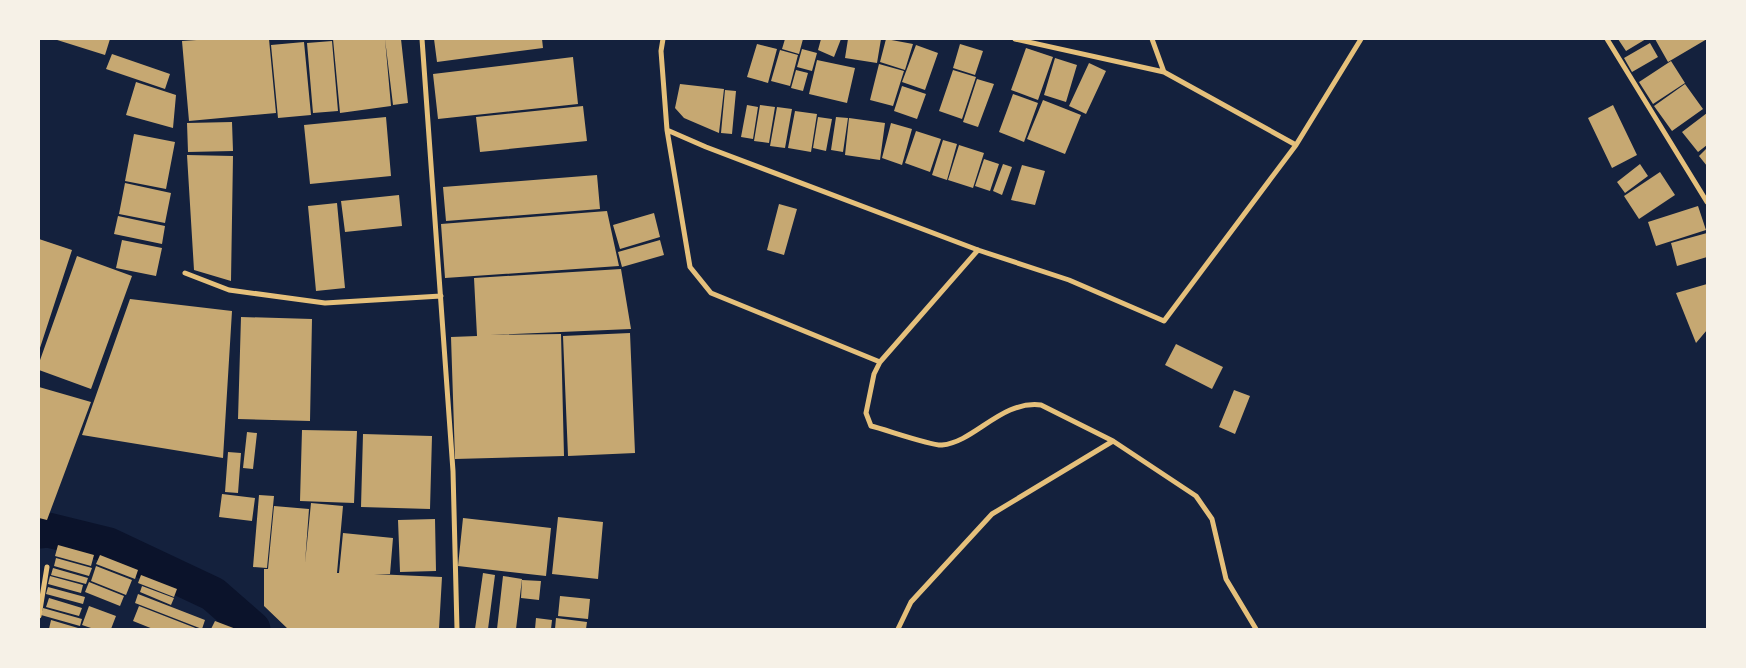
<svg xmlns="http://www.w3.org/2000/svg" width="1746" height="668" viewBox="0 0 1746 668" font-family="Roboto,sans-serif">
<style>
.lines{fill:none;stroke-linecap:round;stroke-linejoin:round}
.river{stroke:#0b132b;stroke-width:35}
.building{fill:#c6a872}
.minor{stroke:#e5c07b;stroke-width:5}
</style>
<rect width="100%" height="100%" fill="#14213d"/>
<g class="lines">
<!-- river -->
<path class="river" d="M39,531L48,530L109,545L213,594L253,629"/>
</g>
<!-- building -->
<path class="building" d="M54,39H110L105,55Z
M211,39H269L276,113L189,121L182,41Z
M333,39H385L391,106L340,113Z
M385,39H401L408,103L393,105Z
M434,39H542L543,48L437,62Z
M785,39H803L799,54L782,49Z
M821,39H841L834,57L818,50Z
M848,39H881L877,63L845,58Z
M886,39L913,44L905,70L880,62Z
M1618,39H1646L1626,51Z
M1655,39H1707L1668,62Z
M332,41L338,111L313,113L307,43Z
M304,42L311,115L278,118L271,45Z
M1650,43L1658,57L1632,72L1624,58Z
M757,44L777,49L768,83L747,77Z
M960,44L983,51L975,75L953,68Z
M916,45L938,53L925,90L902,82Z
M1026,48L1053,57L1038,100L1011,90Z
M802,49L817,53L812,71L797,67Z
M780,50L798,55L790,86L771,81Z
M112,54L170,74L165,89L106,69Z
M573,57L578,104L438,119L433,74Z
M1055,58L1077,65L1066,102L1044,95Z
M817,60L855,68L847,103L809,94Z
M1671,61L1685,83L1653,104L1639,82Z
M1089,63L1106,71L1086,114L1069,106Z
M879,64L904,71L893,106L870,100Z
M796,70L808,73L803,91L791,88Z
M953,70L976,77L962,119L939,111Z
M977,79L994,84L978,127L963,122Z
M136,82L176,95L173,128L126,115Z
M680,84L724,89L719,133L684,118L675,108Z
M1685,84L1703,109L1672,131L1654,106Z
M902,86L926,94L917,119L894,111Z
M725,90L736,91L732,134L721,133Z
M1013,94L1038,103L1024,142L999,132Z
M1043,100L1081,115L1065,154L1027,139Z
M747,105L758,107L753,139L741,137Z
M760,105L775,107L769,143L754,141Z
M1613,105L1637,155L1612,168L1588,118Z
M583,106L587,141L480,152L476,117Z
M777,107L792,109L785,148L770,146Z
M795,111L817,114L811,152L788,148Z
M1707,113V145L1698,152L1682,132Z
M386,117L391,176L310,184L304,125Z
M818,117L832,119L826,151L813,148Z
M836,117L848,118L843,152L831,150Z
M849,118L885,123L880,160L845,155Z
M232,122L233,151L188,152L187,123Z
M891,123L912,129L902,165L882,158Z
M916,131L941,139L930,172L905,163Z
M134,134L175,142L166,189L125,181Z
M943,140L957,144L947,180L932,175Z
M959,145L984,153L973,188L948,180Z
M1707,148V166L1699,156Z
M187,155L233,156L231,281L194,270Z
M984,159L999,164L990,191L975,186Z
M1003,164L1012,167L1002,195L993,191Z
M1640,164L1648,176L1625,193L1617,182Z
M1022,165L1045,171L1035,205L1011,200Z
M1660,172L1675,195L1639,219L1624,196Z
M597,175L600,209L446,221L443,187Z
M125,183L171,193L165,223L119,214Z
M399,195L402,226L345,232L341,201Z
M337,203L345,288L316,291L308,206Z
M779,204L797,209L784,255L767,250Z
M1698,206L1706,230L1656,246L1648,222Z
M607,211L619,266L445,278L441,224Z
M654,213L660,237L620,249L613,225Z
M118,216L165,226L162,244L114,234Z
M1707,233V257L1677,266L1671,243Z
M39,239L72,250L39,351Z
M122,240L162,248L156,276L116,268Z
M660,240L664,255L622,267L618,252Z
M77,256L132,276L91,389L39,370V363Z
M621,269L631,329L490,335L561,334L564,456L455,459L451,337L477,336L474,278Z
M1707,284V330L1696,343L1676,293Z
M130,299L232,311L223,458L82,435Z
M241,317L312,319L310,421L238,419Z
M630,333L635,453L568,456L563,336Z
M1176,344L1223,367L1212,389L1165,365Z
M39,387L91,402L47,520L39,518Z
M1234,390L1250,396L1235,434L1219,427Z
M302,430L357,431L354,503L300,501Z
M247,432L257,433L253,469L243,468Z
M363,434L432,436L430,509L361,507Z
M228,452L241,453L238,493L225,492Z
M222,494L255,498L252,521L219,517Z
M259,495L274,496L267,568L253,567Z
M311,503L343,506L337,573H339L343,533L393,538L390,574H374L442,577L439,629H288L264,606V569H268L274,506L309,509L305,563Z
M558,517L603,522L598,579L552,574Z
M463,518L551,528L546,576L458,566Z
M435,519L436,571L400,572L398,520Z
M58,545L94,555L91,566L55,556Z
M100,555L138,570L135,579L96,564Z
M56,558L92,568L89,576L54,566Z
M96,566L132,580L126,595L91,581Z
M53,568L88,578L86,584L51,575Z
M483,573L495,575L488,629H475Z
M141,575L177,589L174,597L138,583Z
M50,576L83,585L81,593L48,584Z
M503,576L522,579L516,629H497Z
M522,580L541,581L539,600L521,598Z
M89,582L124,596L120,606L85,592Z
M142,586L174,598L171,605L140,592Z
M48,587L85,597L83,604L46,594Z
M138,594L205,620L202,629L135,603Z
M560,596L590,599L588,619L558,616Z
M49,598L82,608L79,616L46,607Z
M89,606L116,616L111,629H94L82,625Z
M139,606L198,629H153L133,621Z
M43,608L82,619L80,626L41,615Z
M536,618L552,620L551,629H535Z
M556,618L587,622L586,629H555Z
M51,620L78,628L77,629H49Z
M215,621L236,629H211Z"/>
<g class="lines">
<!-- minor -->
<path class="minor" d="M422,39L453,471L457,629
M663,39L661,51L667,130L706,147L978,250L1069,280L1164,321L1296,145L1361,39
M1015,39L1164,72L1296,145
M1152,39L1164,72
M1607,39L1707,202
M667,130L690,267L711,293L880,362
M978,250L880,362L874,374L866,413L871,426C884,429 932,446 942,445C975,442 1001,400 1041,405L1113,441
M185,273L229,290L325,303L441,296
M39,616L47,567
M898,629L911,602L992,514L1113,441L1196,496L1212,519L1226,579L1256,629"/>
</g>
<!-- border -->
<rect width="1746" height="668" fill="none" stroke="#f6f1e7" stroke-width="80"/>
</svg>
